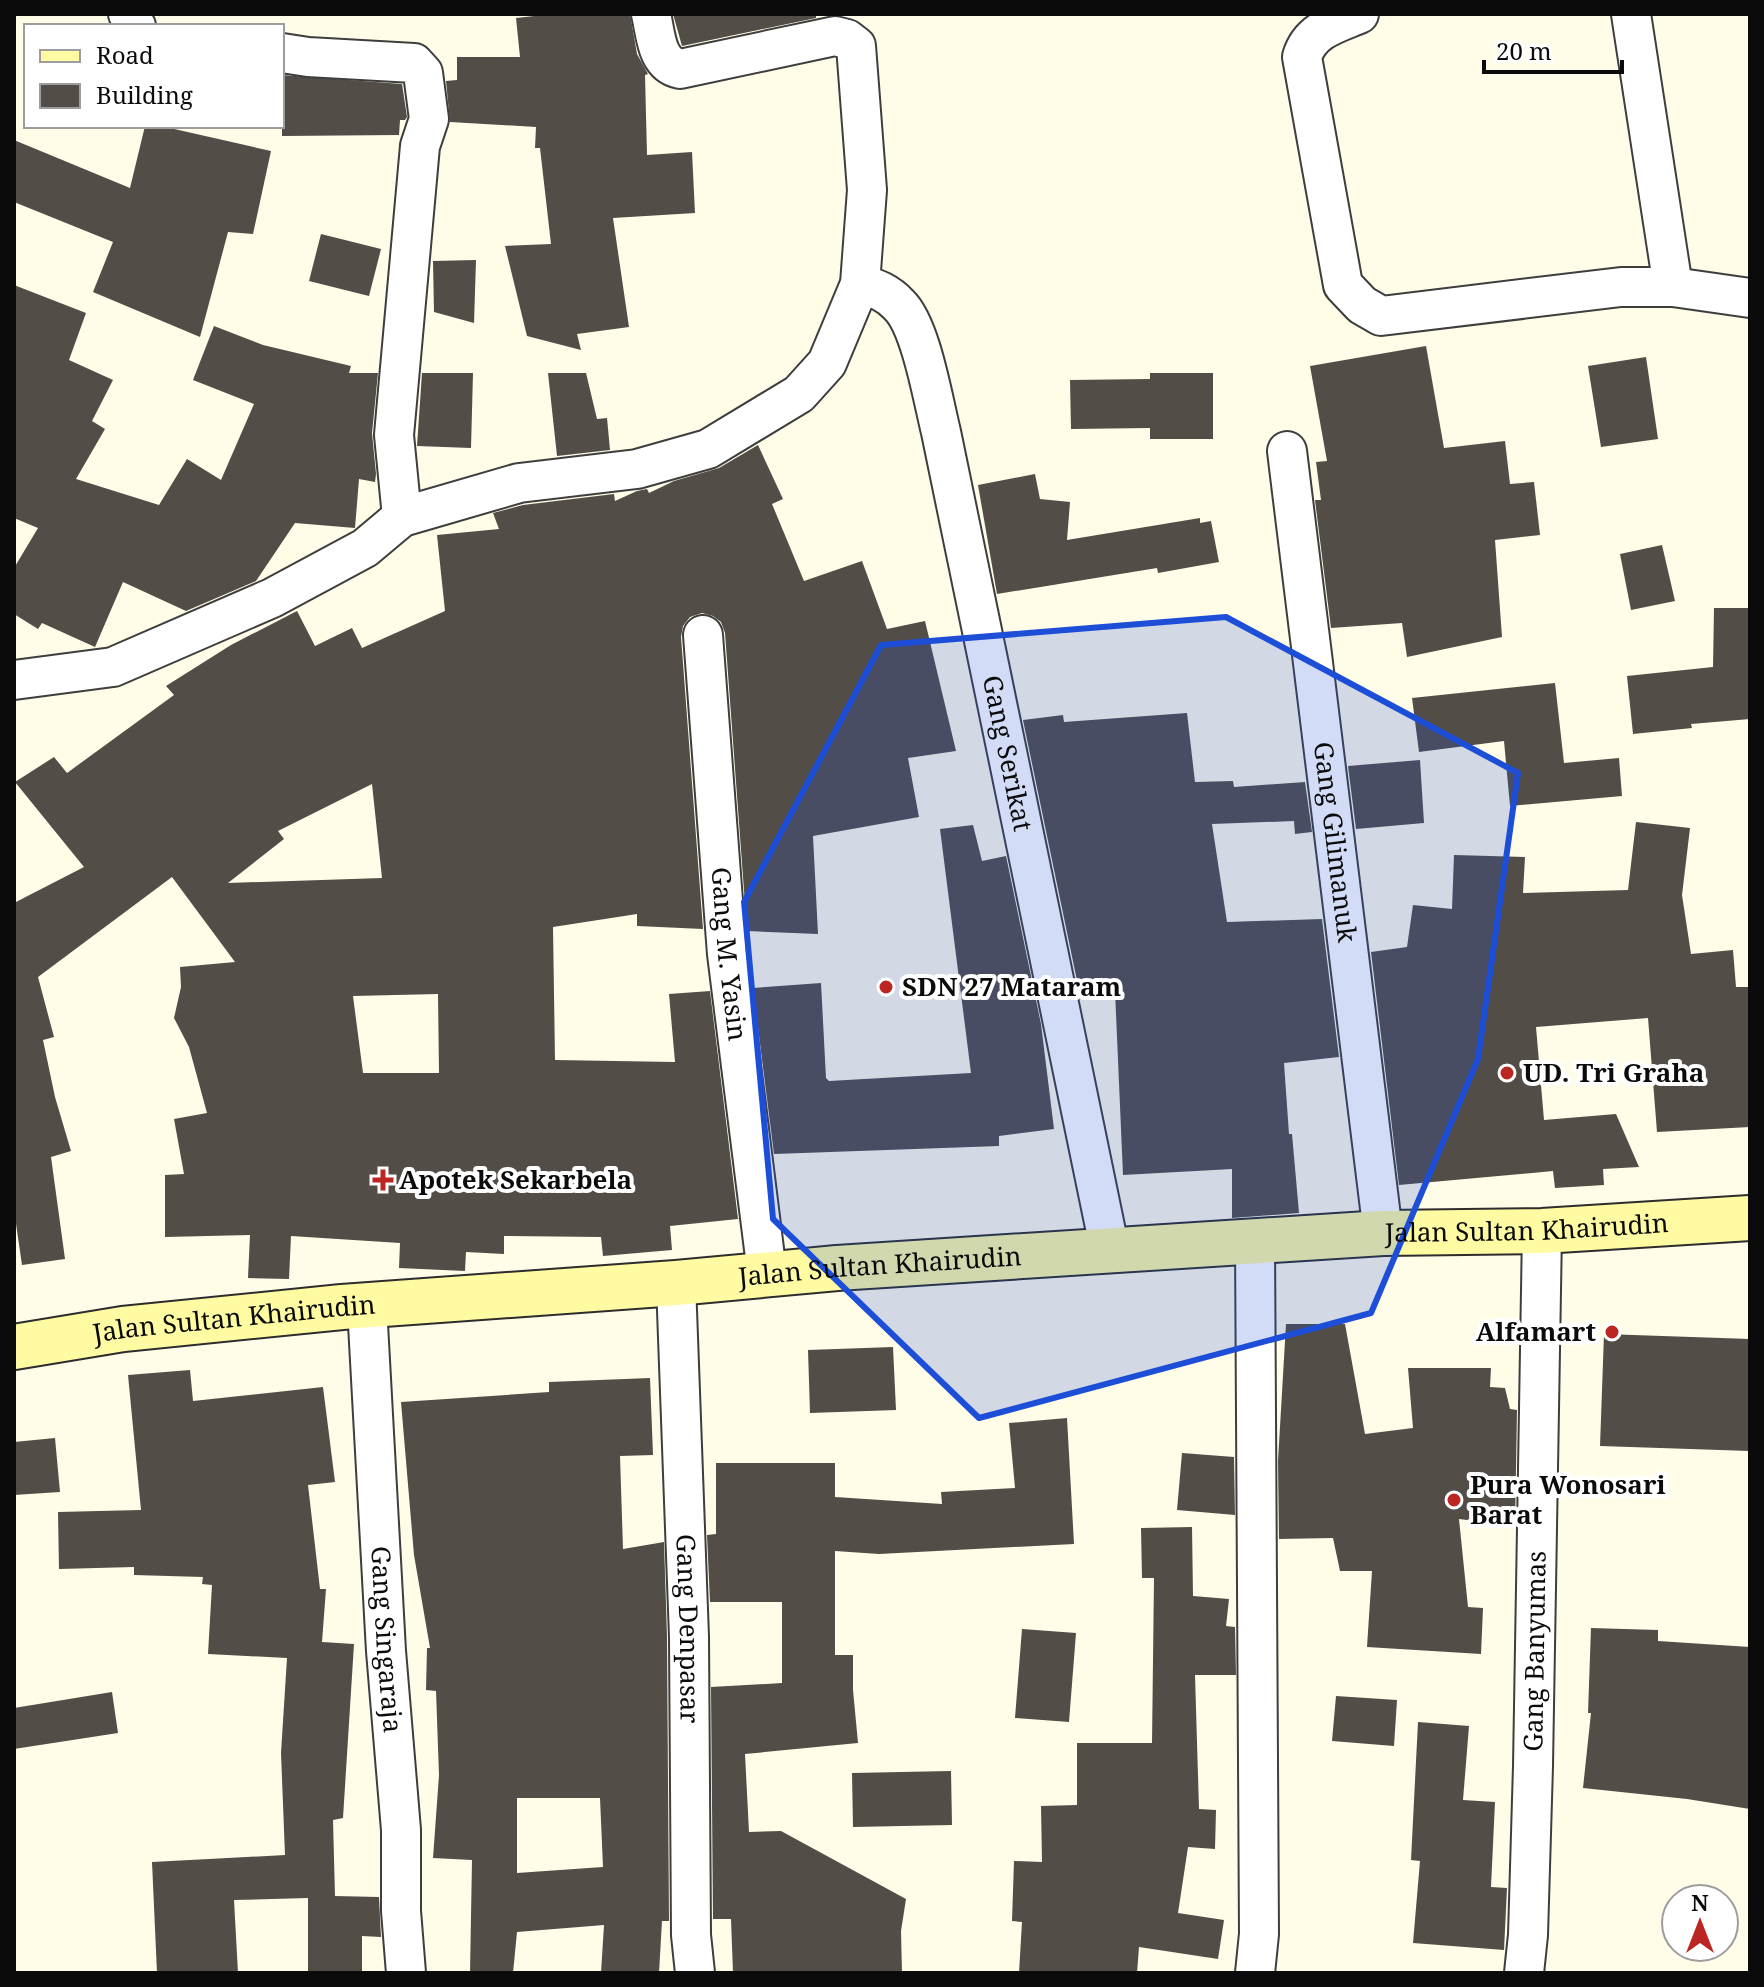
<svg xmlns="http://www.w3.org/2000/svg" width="1764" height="1987" viewBox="0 0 1764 1987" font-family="'Noto Serif',serif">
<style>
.building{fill:#534d47;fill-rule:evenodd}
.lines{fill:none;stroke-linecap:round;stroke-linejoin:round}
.minor-casing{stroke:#3e3e3e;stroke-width:42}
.secondary-casing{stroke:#2d2d2d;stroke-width:48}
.minor{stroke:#fff;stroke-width:38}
.secondary{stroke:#fffba3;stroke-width:44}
.marked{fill:#1d4ed8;fill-opacity:0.2;stroke:#1d4ed8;stroke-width:6;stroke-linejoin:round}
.poi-dot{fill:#bb2522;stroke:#fff;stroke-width:3}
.labels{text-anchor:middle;stroke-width:8;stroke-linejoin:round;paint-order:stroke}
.street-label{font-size:26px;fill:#0b0b0b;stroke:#fff}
.poi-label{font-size:26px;font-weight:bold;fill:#0b0b0b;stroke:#fff;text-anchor:start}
</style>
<rect width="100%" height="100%" fill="#fffce8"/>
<!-- building -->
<path class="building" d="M553,14H630L637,54L648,74L645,75L647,155L692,152L695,213L613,218L629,327L577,334L581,350L527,336L505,246L551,244L540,148H535L536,127L450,122L446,81L457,80V57H520L516,18Z
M673,14H816V18L682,46Z
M282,75L402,84L407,117L405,120H400L399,135L282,136Z
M145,126H161L271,151L253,234L228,232L200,337L93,292L113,242L14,202V140L130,188Z
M321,234L381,249L369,296L309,281Z
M476,260L474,323L434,312L433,261Z
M14,285L86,313L69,360L113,380L92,421L105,429L76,479L159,505L187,459L221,480L254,404L193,380L214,326L263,345L351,366L349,373H378L372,433L376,474L375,482L359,479L355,528L295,523L256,581L186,611L123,582L95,647L42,623L38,629L14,614V568L38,528L14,518Z
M1426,346L1444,448L1505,441L1510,484L1534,482L1540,535L1495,540L1502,637L1407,657L1402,623L1331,628L1315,500H1321L1316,462L1327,461L1310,366Z
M1646,357L1658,439L1601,447L1588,366Z
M422,373H473L471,448L417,446Z
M548,373H586L597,419L607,418L610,450L557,456Z
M1150,373H1213V439H1150V428L1071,429L1070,380L1150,379Z
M758,445L783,499L772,504L804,581L862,561L887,629L925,621L956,751L908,758L919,817L813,836L818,934L747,931L725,633L721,622L713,616L702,613L690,617L683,626L681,637L703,929L637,926V914L553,927L555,1060L675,1062L669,994L710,991L738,1219L670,1226L672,1250L603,1256L601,1237L504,1236V1254L466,1252L465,1271L399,1268L400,1243L291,1236L289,1279L248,1278L250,1235L165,1237V1175L184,1174L174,1119L207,1113L189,1047L174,1018L181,987L180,967L235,962L172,877L38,977L54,1037L43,1040L55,1097L71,1151L51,1157L65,1259L22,1265L14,1210V903L84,867L15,782L54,757L67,773L174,695L166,686L231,645L297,611L315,646L352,628L362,648L445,611L437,535L499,529L493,513L523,505L614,494L615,501L637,491L647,489L649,493L674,481L719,468ZM372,784L382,878L228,883L284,839L278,831ZM438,994L439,1073H363L353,996Z
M1035,474L1040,499L1070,502L1067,540L1200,518V523L1211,521L1219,562L1158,573L1157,568L997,594L978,485Z
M1662,545L1675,601L1631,610L1620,554Z
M1714,608H1750V719L1691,724L1692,728L1633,734L1627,676L1713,667Z
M1555,683L1564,763L1619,758L1622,796L1510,806L1504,741L1419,752L1412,698Z
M1187,713L1195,782L1233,781L1234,787L1305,782L1312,832L1295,834L1294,821L1212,824L1227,922L1322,919L1339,1057L1284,1063L1289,1134H1292L1299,1213L1232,1218V1169L1123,1175L1115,991L1080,995L1023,720L1063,715L1064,722Z
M1420,760L1424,823L1356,829L1348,766Z
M1636,822L1690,828L1682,895L1691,954L1733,950L1736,987H1750V1127L1657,1132L1648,1018L1536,1027L1544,1120L1616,1114L1639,1167L1603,1169L1604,1185L1555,1188L1553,1171L1399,1185L1371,952L1407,947L1413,905L1452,909L1454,855L1525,857L1523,893L1628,890Z
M973,825L982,861L1006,856L1041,1024L1054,1129L999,1136V1146L774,1154L753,988L821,983L826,1078L829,1081L971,1073L940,829Z
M1286,1324H1345L1365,1434L1413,1428L1408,1368H1491L1490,1387L1505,1388L1510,1409L1517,1410L1515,1526L1459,1519L1468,1607L1483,1608L1481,1654L1367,1647L1372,1571H1340L1333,1538L1279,1539L1278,1461Z
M1604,1334L1750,1339V1451L1600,1446Z
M893,1347L896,1410L810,1413L808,1350Z
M190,1370L193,1401L323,1387L335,1482L308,1485L320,1589H326L322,1642L354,1644L343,1818L333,1820L335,1896L379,1897L381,1937L362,1936V1973H308V1898L234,1900L238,1973H157L152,1862L285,1855L281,1753L287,1658L208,1654L212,1585L202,1584L203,1577L134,1575V1567L59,1569L58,1512L141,1510L128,1375Z
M650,1378L653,1455L620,1456L623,1549L664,1542L667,1637L669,1921H662L659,1973H601L604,1925L517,1932L513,1973H470L472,1860L433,1858L439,1775L436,1691L426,1690L427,1648H430L414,1555L401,1402L549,1392V1382ZM517,1798H600L603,1867L517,1873Z
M1067,1418L1074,1544L879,1554L835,1551V1655H853V1690L858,1743L745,1754L749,1832L781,1831L906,1899L901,1931L902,1973H733L731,1919H713L711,1687L782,1683V1602H710L707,1535L716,1534V1463H835V1497L942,1504L941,1492L1015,1488L1009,1423Z
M55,1438L60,1492L14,1495V1442Z
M1182,1453L1234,1457L1235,1515L1177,1510Z
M1192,1527L1193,1596L1229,1599L1226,1626L1235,1627L1236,1675H1195L1199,1809L1216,1810L1215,1849L1188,1847L1178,1913L1224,1920L1218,1959L1139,1947L1137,1973H1019L1022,1922L1012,1921L1014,1861L1042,1862L1041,1806L1077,1805V1743H1152L1154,1578H1142L1141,1528Z
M1591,1628L1658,1630V1641L1750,1647V1809L1687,1799L1583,1788L1591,1713H1588Z
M1022,1629L1076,1633L1069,1722L1015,1718Z
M112,1692L118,1733L14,1749V1708Z
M1336,1696L1397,1700L1394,1746L1332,1741Z
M1418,1722L1469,1726L1463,1800L1495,1802L1491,1887L1507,1888L1504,1950L1413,1943L1420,1861L1411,1860Z
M951,1771L952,1825L853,1827L852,1773Z"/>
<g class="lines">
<!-- minor casing -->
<g class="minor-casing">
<g id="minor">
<path d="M128,14L136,26"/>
<path d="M1359,14C1335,24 1310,30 1302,57L1343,285L1362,305L1381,316L1621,287H1673L1750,298"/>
<path d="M1631,14L1673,287"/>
<path d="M282,53L308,57L414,63L423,73L429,119L420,146L394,435L402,517"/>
<path id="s1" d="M860,284C876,288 888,293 899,305C921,326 933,400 941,432L1110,1251"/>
<path id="s2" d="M1287,451L1383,1233"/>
<path id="s3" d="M703,635L727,954L767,1273"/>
<path d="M14,680L113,667L272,598L365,548L402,517L519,483L637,469L708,449L799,394L827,363L860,284L867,190L856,46L847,39L835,36L680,69C656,64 656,35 651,14"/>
<path d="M1255,1241L1259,1934L1255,1973"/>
<path id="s4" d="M676,1283L689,1637L691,1935L695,1973"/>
<path id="s5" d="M367,1306L386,1651L401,1830V1911L406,1973"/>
<path id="s6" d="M1524,1973L1528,1935L1533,1766L1542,1231"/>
</g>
</g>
<!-- secondary casing -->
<g class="secondary-casing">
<g id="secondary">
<path id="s7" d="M14,1347L123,1329L342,1307L676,1283L837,1268L1383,1233L1542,1231L1750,1218"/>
</g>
</g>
<!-- minor -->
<use href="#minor" class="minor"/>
<!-- secondary -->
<use href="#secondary" class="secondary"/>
</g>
<!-- marked area -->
<path class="marked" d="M1226,617L1518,773L1478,1059L1371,1313L979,1418L773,1219L744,902L881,645Z"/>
<!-- markers -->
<g class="poi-dot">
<circle cx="886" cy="987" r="8"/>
<circle cx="1507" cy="1073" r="8"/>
<path d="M379 1168h8v8h8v8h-8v8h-8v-8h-8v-8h8z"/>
<circle cx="1612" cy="1332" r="8"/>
<circle cx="1454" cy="1500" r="8"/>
</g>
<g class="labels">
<!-- street labels -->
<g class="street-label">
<text dy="9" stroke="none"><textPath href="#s1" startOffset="508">Gang Serikat</textPath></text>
<text dy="9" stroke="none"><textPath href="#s2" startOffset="394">Gang Gilimanuk</textPath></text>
<text dy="9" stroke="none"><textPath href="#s3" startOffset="320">Gang M. Yasin</textPath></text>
<text dy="9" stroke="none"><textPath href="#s7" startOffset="1518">Jalan Sultan Khairudin</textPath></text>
<text dy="9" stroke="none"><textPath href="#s7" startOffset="870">Jalan Sultan Khairudin</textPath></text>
<text dy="9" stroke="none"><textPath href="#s7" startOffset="222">Jalan Sultan Khairudin</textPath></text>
<text dy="9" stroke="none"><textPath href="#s4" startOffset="346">Gang Denpasar</textPath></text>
<text dy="9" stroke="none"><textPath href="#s5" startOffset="334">Gang Singaraja</textPath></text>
<text dy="9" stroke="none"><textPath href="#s6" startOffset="322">Gang Banyumas</textPath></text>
</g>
<!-- poi labels -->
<g class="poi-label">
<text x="902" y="996">SDN 27 Mataram</text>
<text x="1523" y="1082">UD. Tri Graha</text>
<text x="399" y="1189">Apotek Sekarbela</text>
<text x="1596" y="1341" text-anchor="end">Alfamart</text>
<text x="1470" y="1494">Pura Wonosari<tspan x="1470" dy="30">Barat</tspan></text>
</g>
</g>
<!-- border -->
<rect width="1764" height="1987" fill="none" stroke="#0b0b0b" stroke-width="32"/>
<!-- legend -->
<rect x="24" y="24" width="260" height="104" fill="#ffffff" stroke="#9d9d9d" stroke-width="2"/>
<rect x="40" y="50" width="40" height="12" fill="#fffba3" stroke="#9d9d9d" stroke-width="2"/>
<text x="96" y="64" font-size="24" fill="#0b0b0b">Road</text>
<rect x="40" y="84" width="40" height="24" fill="#534d47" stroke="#9d9d9d" stroke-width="2"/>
<text x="96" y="104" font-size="24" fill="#0b0b0b">Building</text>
<!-- north arrow -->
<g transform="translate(1700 1923)"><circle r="38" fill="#ffffff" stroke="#9d9d9d" stroke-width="2"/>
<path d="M0-6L14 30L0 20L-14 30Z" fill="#bb2522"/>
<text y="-12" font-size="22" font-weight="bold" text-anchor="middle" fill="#0b0b0b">N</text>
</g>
<!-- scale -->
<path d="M1484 60v12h138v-12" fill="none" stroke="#0b0b0b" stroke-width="4"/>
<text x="1496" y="60" font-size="24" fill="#0b0b0b" stroke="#ffffff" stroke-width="6" paint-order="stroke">20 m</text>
</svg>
